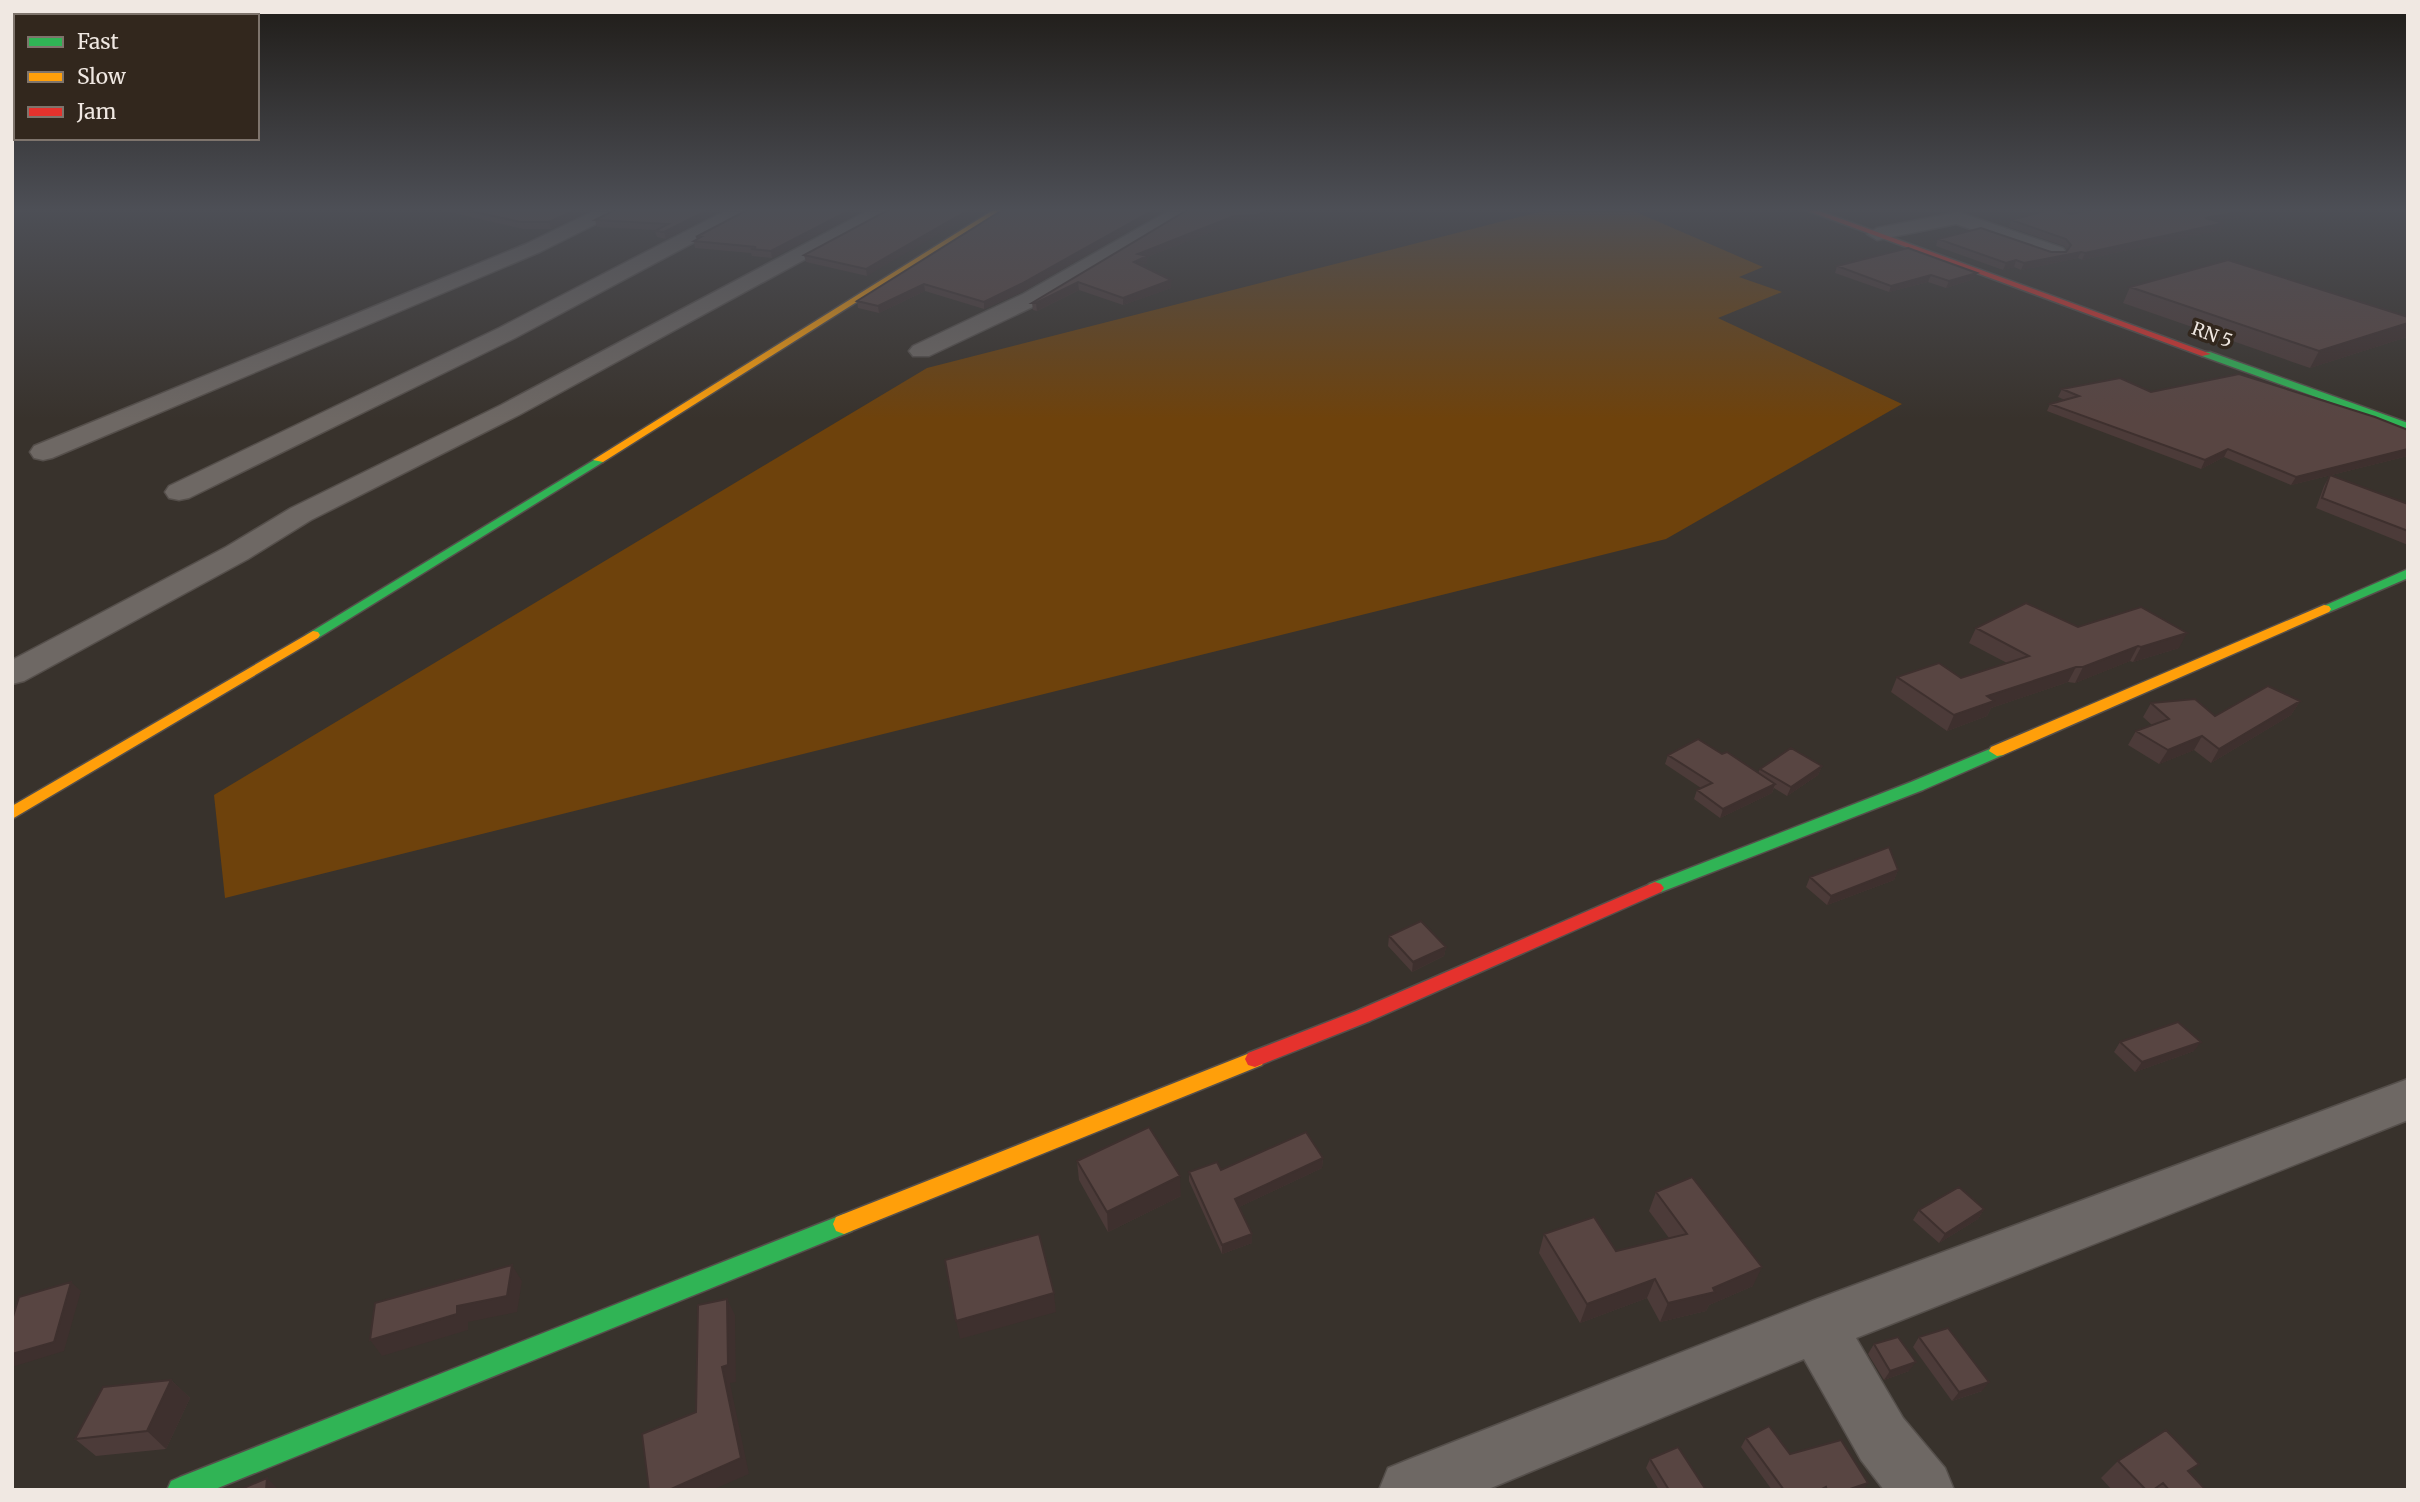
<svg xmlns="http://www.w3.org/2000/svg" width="2420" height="1502" viewBox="0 0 2420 1502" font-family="Merriweather,serif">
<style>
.green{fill:#6e420c}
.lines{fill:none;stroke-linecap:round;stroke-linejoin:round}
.street-casing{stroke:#554f4b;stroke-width:3}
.fast-casing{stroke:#554f4b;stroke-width:3}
.slow-casing{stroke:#554f4b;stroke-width:3}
.jam-casing{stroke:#554f4b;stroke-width:3}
.street{fill:#6e6864;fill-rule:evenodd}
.fast{fill:#30b455;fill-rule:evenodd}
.slow{fill:#ff9f0a;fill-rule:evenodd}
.jam{fill:#e5322d;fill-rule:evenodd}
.wall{fill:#4c3b39}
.shaded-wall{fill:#3e302e}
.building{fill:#584542;stroke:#3e302e;stroke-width:2}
.labels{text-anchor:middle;stroke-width:7;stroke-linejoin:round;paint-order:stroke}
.far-street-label{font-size:18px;fill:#f0e8e2;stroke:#32271d}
</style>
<rect width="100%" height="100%" fill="#38322c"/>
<!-- green -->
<path class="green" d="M1551,209H1629L1763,267L1739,277L1782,292L1718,318L1902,404L1666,539L225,898L214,795L927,368Z"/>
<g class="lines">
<!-- street casing -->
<g class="street-casing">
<path id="street" d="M598,209H621L618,213L540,252L52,458L43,460L34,458L30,452L34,446L526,244Z
M729,209H752L749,213L515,338L189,498L179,500L169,498L165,492L169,486L499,328Z
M871,209H893L890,213L519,415L311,520L248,559L24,681L12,684V660L226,547L291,508L501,405Z
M1172,209H1194L1039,304L929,356H913L909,351L913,346L1023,294Z
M1958,212L2063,248L2066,252L2063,256H2049L1956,224L1877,240L1867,234L1877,228Z
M2408,1079V1120L1856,1338L1903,1418L1945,1468L1954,1490H1884L1861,1460L1804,1359L1486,1490H1379L1388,1468L1410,1459L1817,1299Z"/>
</g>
<!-- fast casing -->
<g class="fast-casing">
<path id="fast" d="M2202,352H2210L2408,423V430L2202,356Z
M599,457L603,458V462L318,638H308L306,635Z
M2408,569V578L2329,612H2319L2317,609Z
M1997,746L2003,747L2005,751L2003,755L1923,790L1661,892H1649L1646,888L1649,884L1911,782Z
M844,1214L852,1217L855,1224L852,1231L213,1490H167L171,1481L180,1477Z"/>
</g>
<!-- slow casing -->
<g class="slow-casing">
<path id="slow" d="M995,209H1004L603,462L593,460Z
M2324,605L2329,606L2331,609L2329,612L2003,755L1997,756L1989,751L1991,747Z
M313,631L318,632L320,635L318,638L12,819V806Z
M1255,1051L1262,1053L1265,1059L1262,1065L844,1234L836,1231L833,1224L836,1217Z"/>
</g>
<!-- jam casing -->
<g class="jam-casing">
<path id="jam" d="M1803,209H1814L2211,354L2202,356Z
M1655,882L1661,884L1664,888L1661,892L1370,1021L1255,1067L1248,1065L1245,1059L1248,1053L1356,1011Z"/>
</g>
<!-- street -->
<use href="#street" class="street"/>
<!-- fast -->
<use href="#fast" class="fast"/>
<!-- slow -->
<use href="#slow" class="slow"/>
<!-- jam -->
<use href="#jam" class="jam"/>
</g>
<!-- wall -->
<path class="wall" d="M437,209H592L551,229H523Z
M617,209H724L666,239L657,237L655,231L656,230L597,227L595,220Z
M866,209L772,258L752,256L751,253L695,248L694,241L697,239L696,237Z
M890,209L867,276L806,262L804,255Z
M1004,209H1167L1022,292L984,309L925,291L879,313L858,308L857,301Z
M1189,209L1257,221L1234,223L1147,257V263L1142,265L1171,280V288L1123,305L1079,290L1037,311L1033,310L1032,303Z
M2095,209H2261L2258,214L2217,221L2221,230L2082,260L2078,258L2021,270L2014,267L2003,270L1936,246L1938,239L2051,252H2066L2067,250L2064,246L2009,227L2011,220L2071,214Z
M1837,266L1974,279L1946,288L1928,282L1889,292L1835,273Z
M2130,287L2408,317V335L2407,337L2310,368L2123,303Z
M2062,389L2151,392L2408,430V456L2291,485L2224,457L2201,469L2047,411L2050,404L2065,400L2058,397Z
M2330,475L2408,504V545L2316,508L2324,486Z
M2078,627L2179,648L2133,662L2130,661L2075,683L2068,682L1991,708L1987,716L1947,731L1891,692L1897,677L1961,678L2007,663L1969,643L1976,628Z
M2300,701L2291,715L2211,763L2194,750L2159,764L2128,745L2136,731L2152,725L2143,717L2151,703L2215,716Z
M1722,754L1758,773L1760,769L1822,766L1818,775L1787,796L1774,788L1772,793L1720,818L1694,799L1697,790L1701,788L1665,764L1668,755Z
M1898,870L1894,880L1827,905L1806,887L1810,877Z
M1389,936L1446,947L1444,956L1412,972L1388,946Z
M2120,1042L2194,1051L2135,1072L2114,1052Z
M1323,1158L1322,1168L1239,1207L1252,1234V1243L1222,1254L1189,1181V1172L1221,1170Z
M1077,1161L1181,1196L1108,1232L1079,1180Z
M1656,1192L1753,1286L1709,1305L1706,1311L1660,1322L1647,1298L1580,1323L1539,1253L1544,1234L1616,1251L1669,1238L1649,1211Z
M1984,1209L1978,1219L1939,1243L1913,1220L1919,1210Z
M1919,1337L1982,1391L1952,1401L1913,1347Z
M1874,1344L1909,1371L1884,1380L1868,1354Z
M171,1380L190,1398L166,1449L96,1456L75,1439Z
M1746,1438L1790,1454L1863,1490H1772L1741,1447Z
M1650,1459L1706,1490H1659L1646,1468Z
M2118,1461L2189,1473L2206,1490H2112L2101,1478Z"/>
<!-- shaded-wall -->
<path class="shaded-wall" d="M577,209H592L551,229L549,222Z
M710,209H724L666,239L664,232Z
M852,209H866L772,258L771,251Z
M970,209H982L867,276L866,269Z
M1155,209H1167L1022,292L984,309V302Z
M1271,209H1288L1257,221L1234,223L1147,257V263L1135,269L1134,262L1138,254L1234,216Z
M2256,209H2261L2258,214L2202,224L2205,218Z
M2224,223L2221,230L2082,260L2085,253Z
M2081,252L2078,258L2021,270L2024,263Z
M2016,260L2014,267L2003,270L2006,263Z
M1977,273L1974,279L1946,288L1949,281Z
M1931,275L1928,282L1889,292L1891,286Z
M1171,280V288L1123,305V298Z
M1078,282L1079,290L1037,311L1036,303Z
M924,284L925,291L879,313L878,306Z
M2408,323L2407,337L2310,368L2319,351Z
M2228,449L2224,457L2201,469L2205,460Z
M2408,449V456L2291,485L2296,477Z
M2187,633L2179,648L2133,662L2141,647Z
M2138,646L2130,661L2075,683L2083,667Z
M2076,667L2068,682L1991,708L1987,716L1947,731L1954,715L1987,696Z
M2300,701L2291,715L2211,763L2219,749Z
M2202,736L2194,750L2159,764L2168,750Z
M1822,766L1818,775L1787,796L1791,787Z
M1775,784L1772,793L1720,818L1723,809Z
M1898,870L1894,880L1827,905L1831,896Z
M1446,947L1444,956L1412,972L1413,962Z
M2201,1042L2194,1051L2135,1072L2142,1062Z
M1323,1158L1322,1168L1235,1209V1199Z
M1180,1176L1181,1196L1108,1232L1107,1212Z
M1984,1209L1978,1219L1939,1243L1945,1234Z
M1252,1234V1243L1222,1254V1245Z
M512,1265L522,1281L517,1312L468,1322V1330L382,1356L370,1340L457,1306Z
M1762,1267L1753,1286L1709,1305L1706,1311L1660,1322L1668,1303L1713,1288Z
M1655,1279L1647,1298L1580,1323L1587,1304Z
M71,1282L81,1291L64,1351L12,1367V1354Z
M1054,1293L1056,1312L960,1339L956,1321Z
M727,1299L735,1315L736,1382L730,1383L749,1474L712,1490H669L722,1367Z
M1916,1362L1909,1371L1884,1380L1890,1371Z
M171,1380L190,1398L166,1449L147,1431Z
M1989,1382L1982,1391L1952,1401L1959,1392Z
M267,1478L279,1490H266Z
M1868,1483L1863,1490H1847Z"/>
<!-- building -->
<path class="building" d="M461,209H577L549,222H521Z
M617,209H710L664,232L655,231L668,224L595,220Z
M749,209H852L771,251L751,249L756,247L694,241L701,237H696Z
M890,209H970L866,269L804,255Z
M1004,209H1155L1021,284L984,302L924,284L878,306L857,301Z
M1189,209H1271L1257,215L1234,216L1138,254L1147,256L1134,262L1171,280L1123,298L1078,282L1036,303H1032Z
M2053,209L2071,214L2095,209H2256L2205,218L2224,223L2085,253L2081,252L2024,263L2016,260L2006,263L1938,239L1981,228L2051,252H2066L2071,245L2066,239L2011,220Z
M1908,248L1977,273L1949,281L1931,275L1891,286L1837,266Z
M2228,260L2408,317V323L2319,351L2130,287Z
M2239,374L2375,417L2408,430V449L2296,477L2228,449L2205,460L2050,404L2079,396L2062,389L2120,378L2151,392Z
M2330,475L2408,504V531L2322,498Z
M2026,603L2078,627L2141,607L2187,633L2141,647L2138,646L2083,667H2076L1987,696L1994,701L1954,715L1897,677L1939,663L1961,678L2029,656L1976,628Z
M2268,686L2300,701L2219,749L2202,736L2168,750L2136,731L2169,719L2151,703L2195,699L2215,716Z
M1698,739L1722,754L1727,752L1775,784L1723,809L1697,790L1712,783L1668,755Z
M1791,748L1822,766L1791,787L1760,769Z
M1889,847L1898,870L1831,896L1810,877Z
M1421,921L1446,947L1413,962L1389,936Z
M2178,1022L2201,1042L2142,1062L2120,1042Z
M1149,1127L1180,1176L1107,1212L1077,1161Z
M1306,1132L1323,1158L1235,1199L1252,1234L1222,1245L1189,1172L1217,1162L1221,1170Z
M1692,1177L1762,1267L1713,1288L1715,1292L1668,1303L1655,1279L1587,1304L1544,1234L1594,1217L1616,1251L1687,1234L1656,1192Z
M1959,1187L1984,1209L1945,1234L1919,1210Z
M1039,1234L1054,1293L956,1321L945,1260Z
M512,1265L507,1296L457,1306V1314L370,1340L375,1303Z
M71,1282L54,1342L12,1354V1320L19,1297Z
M727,1299L728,1365L722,1367L741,1458L669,1490H649L642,1434L696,1412L698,1305Z
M1948,1328L1989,1382L1959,1392L1919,1337Z
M1898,1337L1916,1362L1890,1371L1874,1344Z
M171,1380L147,1431L75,1439L103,1387Z
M1769,1426L1790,1454L1841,1440L1868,1483L1847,1490H1827L1826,1487L1820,1490H1784L1746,1438Z
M2166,1430L2199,1464L2188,1471L2206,1490H2169L2163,1483L2153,1490H2146L2118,1461Z
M1678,1447L1706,1490H1669L1650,1459Z
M267,1478L266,1490H239Z"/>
<!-- sky -->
<linearGradient id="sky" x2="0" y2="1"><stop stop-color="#1f1c18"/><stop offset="0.5" stop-color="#4d4f56"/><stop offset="1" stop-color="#4d4f56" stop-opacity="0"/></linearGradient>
<rect width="2420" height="419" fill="url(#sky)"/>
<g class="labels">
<!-- far-street labels -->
<g class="far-street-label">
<text transform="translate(2212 335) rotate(20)" y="6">RN 5</text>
</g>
</g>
<!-- border -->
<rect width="2420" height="1502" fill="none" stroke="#f0e8e2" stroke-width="28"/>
<!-- legend -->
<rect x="14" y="14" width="245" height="126" fill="#32271d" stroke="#7e746c" stroke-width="2"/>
<rect x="28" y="37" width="35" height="10" fill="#30b455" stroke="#7e746c" stroke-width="2"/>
<text x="77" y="49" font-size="21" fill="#f0e8e2">Fast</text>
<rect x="28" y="72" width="35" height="10" fill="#ff9f0a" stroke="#7e746c" stroke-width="2"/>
<text x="77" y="84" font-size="21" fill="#f0e8e2">Slow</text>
<rect x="28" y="107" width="35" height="10" fill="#e5322d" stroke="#7e746c" stroke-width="2"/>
<text x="77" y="119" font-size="21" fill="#f0e8e2">Jam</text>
</svg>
